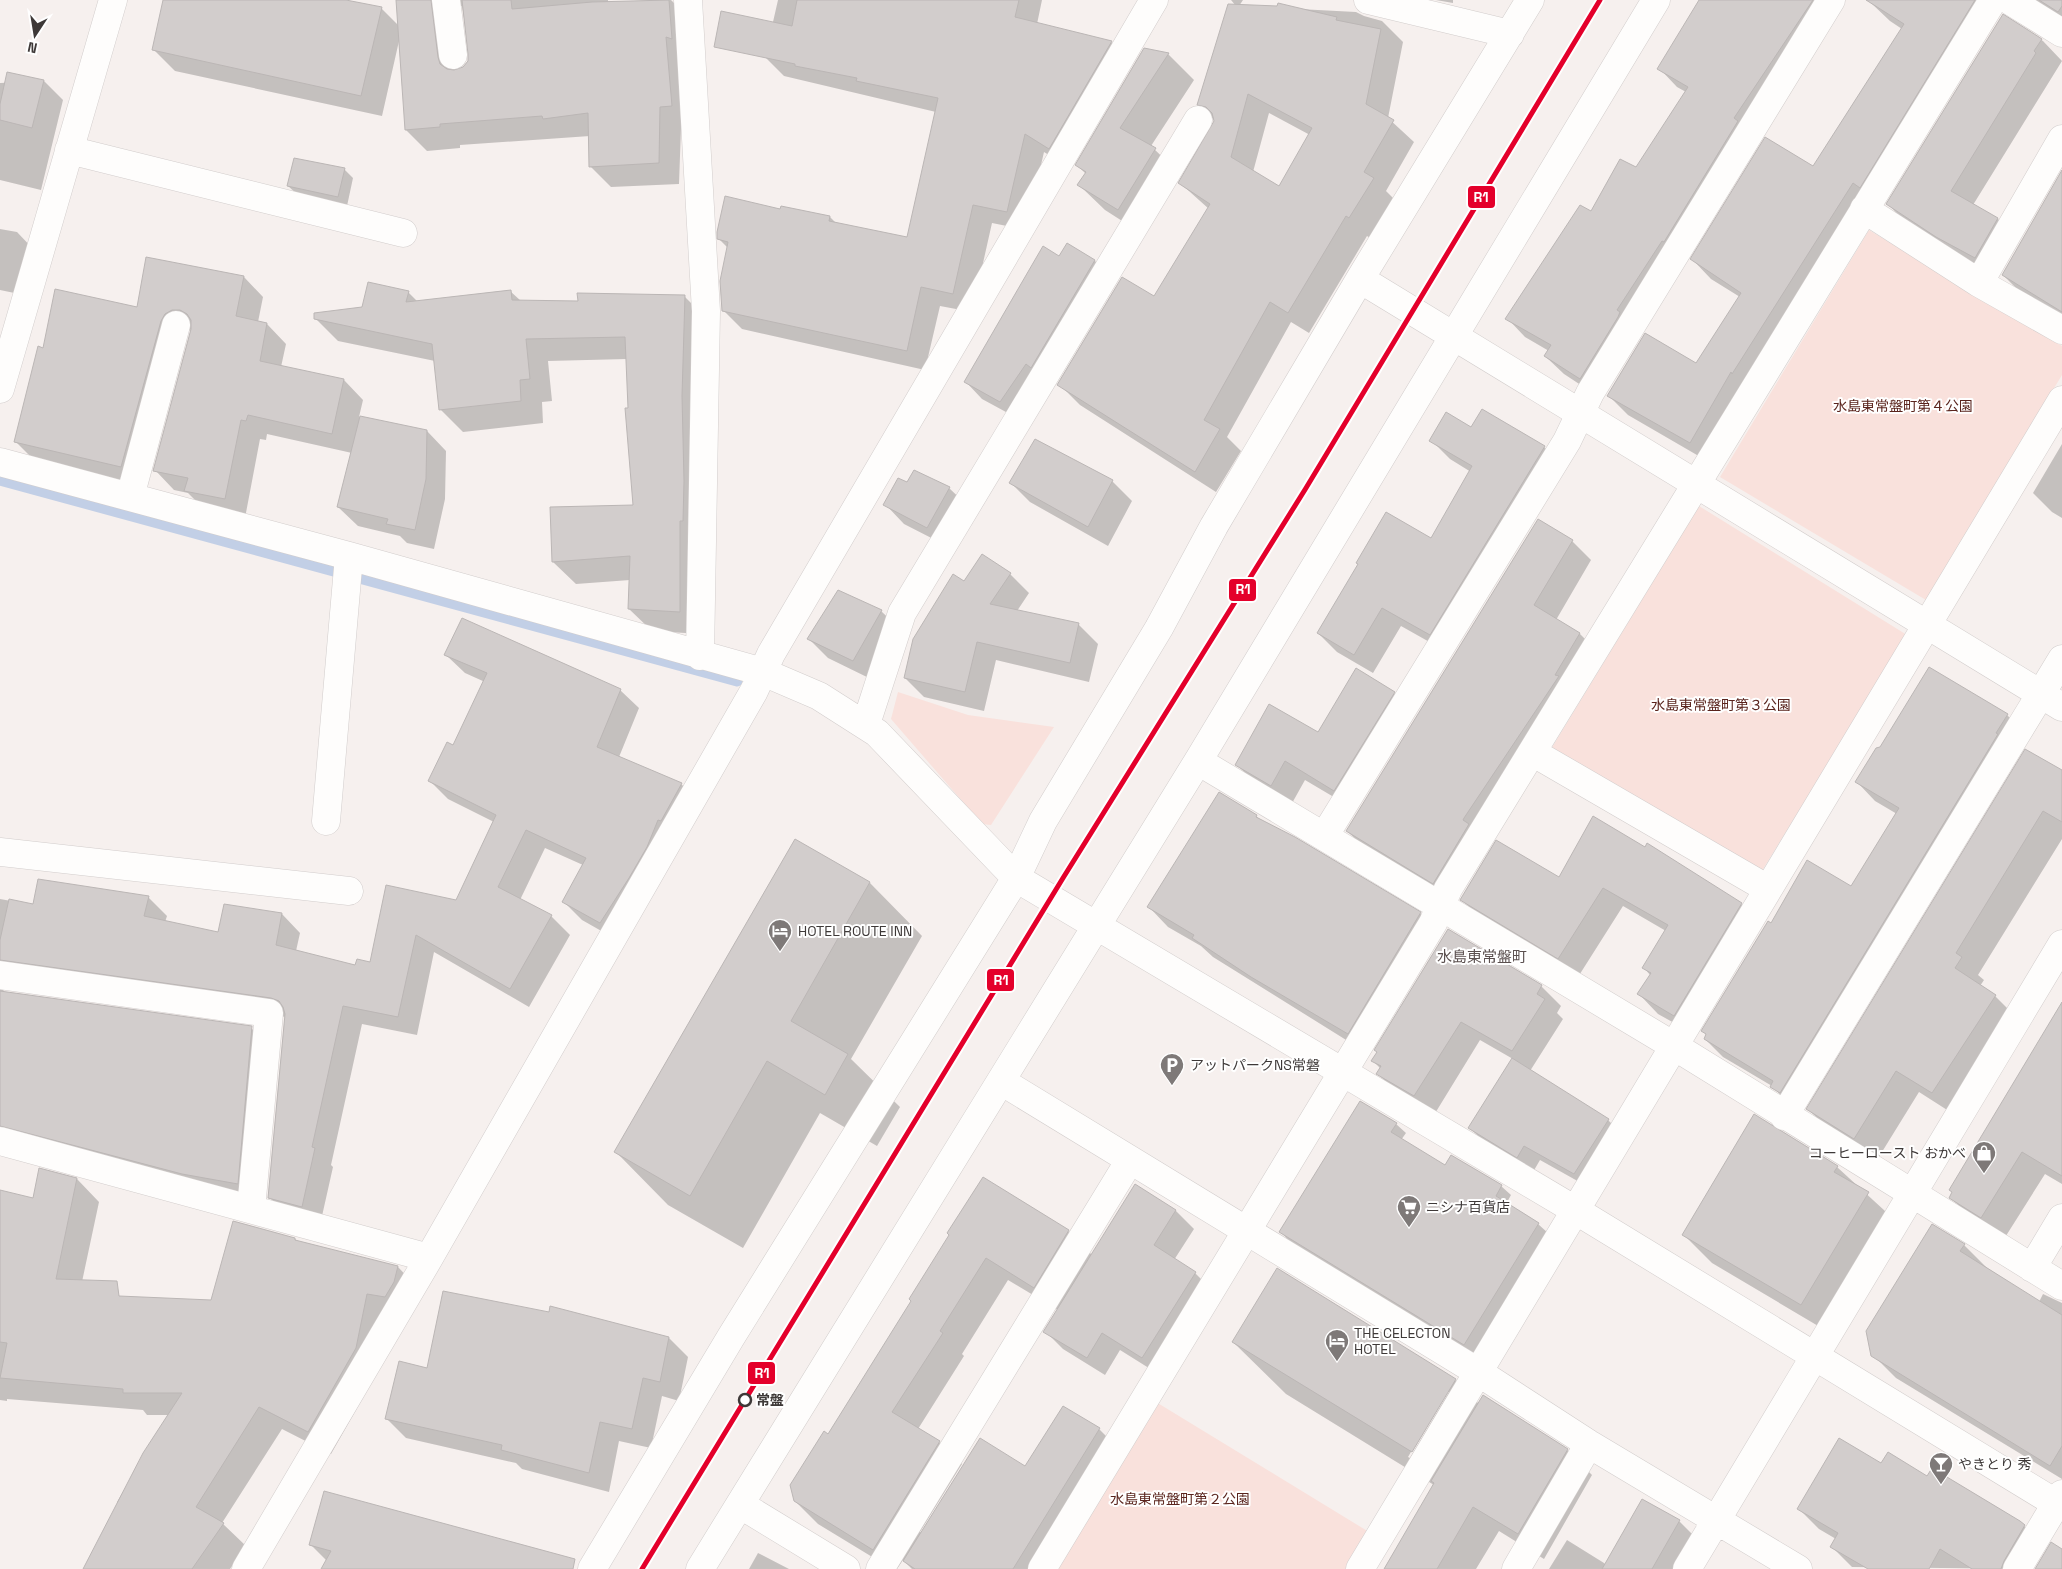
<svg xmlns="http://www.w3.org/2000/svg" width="2062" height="1569" viewBox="0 0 2062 1569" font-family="'Space Grotesk','Noto Sans JP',sans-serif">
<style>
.green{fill:#f9e1dc}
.shadow{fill:#0003;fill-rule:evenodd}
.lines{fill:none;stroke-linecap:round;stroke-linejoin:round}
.stream{stroke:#c2cfe6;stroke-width:11}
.building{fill:#d2cdcc;stroke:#bbb6b5;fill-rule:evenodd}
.minor-casing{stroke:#d2cdcc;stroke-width:29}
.minor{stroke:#fefdfc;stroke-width:28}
.rail{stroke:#d1d0cf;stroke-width:4;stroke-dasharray:9 9;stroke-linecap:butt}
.rail-1-casing{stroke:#fff;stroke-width:9}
.rail-1{stroke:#e4002b;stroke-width:5}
.stop-dot{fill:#fff;stroke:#3e3938;stroke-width:2.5}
.labels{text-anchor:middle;stroke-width:4;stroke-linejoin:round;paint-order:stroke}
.park-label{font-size:14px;fill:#5a241d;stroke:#fff}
.poi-label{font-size:14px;fill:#3e3938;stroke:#fff;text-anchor:start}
.stop-label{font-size:14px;font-weight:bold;fill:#3e3938;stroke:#fff;text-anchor:start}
.neighbourhood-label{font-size:15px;fill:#5b504f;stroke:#fff}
.line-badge{stroke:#fff;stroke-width:2}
.badge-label{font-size:14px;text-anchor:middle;font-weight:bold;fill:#fff}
</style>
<rect width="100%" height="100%" fill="#f6f0ee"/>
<!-- green -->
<path class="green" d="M1869,230L2062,346V375L1926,600L1720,477Z
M1699,506L1907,635L1760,874L1551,749Z
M898,692L968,715L1054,727L991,825L982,824L891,719Z
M1156,1402L1369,1532L1345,1569H1057Z"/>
<!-- shadow -->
<path class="shadow" d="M165,0H339L381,8L399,26L397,0H608V2L671,0L690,19L692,126L681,128L679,184L611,187L590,166V136L460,145V148L427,151L406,130L399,41L382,116L175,71L154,50ZM462,6L470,54L468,62L458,71L451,24L458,8Z
M778,0H1042L1037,24L1111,42L1130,61L1068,167L1044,152L1026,230L992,223L972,312L940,306L925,370L742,329L723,310L728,248L719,239L781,211L782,208L830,217L836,223L908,239L936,112L784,76L765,57Z
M1231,0H1243L1239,6L1356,12L1364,16L1382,21L1403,42L1388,118L1414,142L1386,191L1394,199L1370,238L1367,236L1309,333L1291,322L1227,437L1241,451L1216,492L1080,405L1059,384L1154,298L1209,209L1180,183L1215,121L1199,104L1236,6ZM1269,113L1310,135L1280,188L1253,172Z
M1436,0H1453V3Z
M1700,0H1825L1599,397L1564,374L1545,356L1549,351L1525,337L1507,318L1592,213L1637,169L1686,92L1677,87L1659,68Z
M1871,0H2062V22L2005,6L1709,462L1628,415L1608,395L1697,365L1740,297L1711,279L1692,259L1813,168L1902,29L1890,21L1870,2Z
M2003,16L2043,41L2062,61L1973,205L1998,219L2017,239L1995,277L1907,224L1888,204Z
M1168,54L1194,80L1151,146L1181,175L1144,235L1105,210L1079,185L1086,174L1077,165Z
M44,81L63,100L41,190L0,180V83Z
M344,169L353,178L347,206L298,195L288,186Z
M2062,173V318L2022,294L2003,275Z
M0,229L17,232L36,252L24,295L0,290Z
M1067,245L1095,261L1111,278L1017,418L982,399L966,382Z
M147,258L244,277L263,297L258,322L267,324L286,344L281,367L344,380L363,400L359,417L427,431L446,451L445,499L434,549L407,543L400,536L358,526L338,507L352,453L267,434L266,440L260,439L245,518L205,510L188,493L174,490L155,470L193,328L184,334L140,486L35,461L15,441L44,349L138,309Z
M510,291L521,301L579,302L684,296L706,318L702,634L652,631L629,609L630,580L576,584L553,562L634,507L627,359L548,361L552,401L542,402L543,423L463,432L440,409L435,361L338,341L315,318L363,309L408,292L418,302Z
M1471,429L1544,447L1563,466L1449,653L1401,626L1373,673L1337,652L1318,633L1432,539L1471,472L1450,459L1431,440Z
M2062,444V518L2052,512L2033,493Z
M1112,481L1132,501L1108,546L1030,502L1011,483Z
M949,488L969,507L947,546L904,524L885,504Z
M1572,541L1591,560L1556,620L1580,634L1599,653L1453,902L1367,850L1347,831Z
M1010,574L1029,593L1017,611L1078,624L1098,644L1089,682L996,660L984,711L924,697L905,678L965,583Z
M881,611L901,630L873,680L828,658L809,639Z
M446,655L620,690L639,708L619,757L681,784L700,802L619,941L582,920L564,902L583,865L545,848L520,900L551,916L570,935L529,1007L434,952L417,1035L362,1024L331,1165L333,1167L320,1225L288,1216L269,1197L286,1017L22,978L6,984L3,992L251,1028L270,1046L256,1202L0,1142V899L34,905L148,897L167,916L165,922L219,933L225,906L282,914L300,933L296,951L356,967L371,963L457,901L494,822L448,799L430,781L454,747L485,682L465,673Z
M1394,693L1413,712L1354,809L1305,780L1291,805L1256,784L1237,765L1318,734Z
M2007,715L2025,733L1790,1105L1772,1086L1723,1057L1705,1039L1707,1035L1703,1031L1771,924L1852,887L1897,814L1875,801L1857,782Z
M2062,772V839L1978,975L1984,980L1980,986L1995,996L2017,1018L1955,1115L1919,1092L1877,1160L1830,1131L1808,1109Z
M1256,816L1262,821L1420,913L1439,933L1367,1053L1213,957L1201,946L1168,927L1149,907Z
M795,841L870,883L922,936L851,1059L900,1107L877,1146L820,1113L743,1248L668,1205L616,1152Z
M1560,879L1741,904L1760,923L1694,1034L1658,1014L1639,994L1651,976L1644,968L1666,931L1623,906L1578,977L1481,919L1462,900Z
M1448,930L1541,986L1561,1006L1557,1013L1563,1019L1530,1071L1608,1120L1623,1135L1590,1188L1540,1160L1533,1172L1485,1143L1470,1128L1513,1059L1480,1040L1434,1115L1397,1093L1378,1074L1381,1069L1373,1061Z
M2060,1009L2062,1010V1184L2045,1174L2004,1239L1973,1220L1950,1197L1988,1130L1986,1129Z
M1396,1124L1406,1133L1401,1140L1445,1167L1501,1186L1511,1195L1506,1204L1538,1224L1548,1233L1474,1354L1290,1242L1281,1232Z
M1837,1167L1897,1222L1830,1333L1712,1263L1683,1234Z
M77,1179L99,1202L76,1310L0,1300V1191L33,1200Z
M1135,1185L1176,1211L1194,1229L1174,1260L1195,1273L1213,1291L1160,1375L1120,1350L1105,1375L1063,1349L1045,1331L1058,1310L1008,1280L962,1354L964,1356L918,1429L939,1442L962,1464L920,1532L922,1533L1026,1468L1063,1407L1099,1429L1119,1449L1045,1569H912L903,1560L897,1569H892L818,1524L795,1501L829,1436L913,1301L950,1235L1068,1231L1092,1255Z
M295,1239L298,1242L398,1267L420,1290L378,1371L331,1454L282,1429L222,1523L246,1546L230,1569H84L118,1504L117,1502L169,1415H147L143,1410L7,1399V1401L0,1400V1337L212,1302Z
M1964,1245L1987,1268L2039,1302L2043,1294L2062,1303V1479L1896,1378L1873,1355Z
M669,1338L688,1357L679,1401L662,1396L651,1448L619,1441L609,1492L522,1469L516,1463L406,1438L387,1419Z
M1233,1342L1455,1380L1479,1404L1567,1450L1592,1475L1544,1559L1499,1531L1476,1569H1384L1434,1485L1286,1394ZM1446,1392H1449L1410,1458L1408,1457Z
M1881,1464L1928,1477L2024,1526L2045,1547L2033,1569L1852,1567L1832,1547L1836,1539L1819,1529L1799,1509Z
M1643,1500L1680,1522L1699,1541L1683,1569H1623Z
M1567,1540L1604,1563L1610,1569H1549Z
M311,1545L549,1569H323L327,1561Z
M758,1553L789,1569H749Z"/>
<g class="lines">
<!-- stream -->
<path class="stream" d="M0,480L737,681"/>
</g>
<!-- building -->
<path class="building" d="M163,0H346L382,7L361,96L152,50Z
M396,0H431L438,57L440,64L447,69L454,70L463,67L468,61V54L462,0H511L512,9L592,2L669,0L672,39L666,37L672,106L660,107L659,163L589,167L588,113L543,119L542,116L440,124V127L405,130Z
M797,0H1019L1015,17L1112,41L1049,149L1025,134L1007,212L973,205L953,294L921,287L907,351L722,311L720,281L728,242L717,239V232L725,196L780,209L781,206L830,216L829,221L907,237L938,98L856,81L857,78L795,66V64L714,47L721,11L792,26Z
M1699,0H1813L1734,118L1738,121L1664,242L1662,241L1617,310L1620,312L1618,317L1580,379L1544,356L1551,345L1505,319L1580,205L1591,211L1620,159L1636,167L1688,87L1657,69Z
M1866,0H1975L1860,188L1853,183L1732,374L1731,372L1690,443L1607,396L1645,333L1696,363L1741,293L1690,259L1765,137L1813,166L1904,24Z
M2039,0H2062V6L2058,12Z
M1278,3L1337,17L1336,20L1381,29L1366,104L1394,120L1364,172L1374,178L1349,218L1346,216L1288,313L1270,302L1204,420L1220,429L1195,472L1057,385L1122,277L1154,296L1210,204L1178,183L1214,121L1212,113L1206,107L1197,105L1228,4L1277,6ZM1248,94L1312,128L1279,186L1231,157Z
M2003,14L2042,39L2034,51L2036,53L1951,191L1998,218L1975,258L1936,237L1886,204Z
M1144,48L1169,53L1120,128L1156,148L1118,210L1077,185L1086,172L1075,165Z
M7,72L44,80L32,128L0,120V104Z
M294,158L345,168L338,197L287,186Z
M2062,170V312L2002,275Z
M1067,243L1095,260L1031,368L1026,364L1000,402L964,382L1043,246L1059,256Z
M146,257L244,276L236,316L267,323L260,361L344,379L332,434L248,415L246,421L241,420L225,499L184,491L188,478L153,471L191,329V320L187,314L180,310H172L165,314L161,321L121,467L14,442L38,346L43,348L55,289L137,307Z
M368,282L409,291L406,302L511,290L512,300L578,301L577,293L685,295L682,396L684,481L683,521H680V612L628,609L630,556L552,562L550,507L633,505L625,408H628L625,337L526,339L530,379L520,380L521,401L439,410L432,344L314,319V313L362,307Z
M1482,409L1545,446L1430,635L1382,608L1354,655L1317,633L1358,564L1356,563L1386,512L1431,538L1472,466L1429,441L1446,412L1471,427Z
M360,416L427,430L426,479L415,530L386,524L388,519L337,507Z
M1035,439L1113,480L1088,527L1009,483Z
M914,470L950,487L927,528L883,505L898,478L907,482Z
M1538,519L1573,540L1534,605L1580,633L1555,675L1559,676L1464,818L1463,820L1469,824L1433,884L1346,831Z
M982,554L1011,573L990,604L1079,623L1070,663L977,642L965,692L904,678L913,639L953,574L964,581Z
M838,590L882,610L853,661L807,639Z
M462,618L621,689L597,747L682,783L661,821L658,820L647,847L629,878L600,923L562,902L586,858L526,830L498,887L552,915L510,989L416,935L398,1017L343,1006L312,1147L315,1148L302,1207L268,1198L285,1014L283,1007L279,1001L271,998L0,960V940L9,899L33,904L38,879L149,896L144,916L218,932L224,904L282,913L276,945L355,965L357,959L370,962L386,885L456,900L496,815L428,781L447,742L453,745L487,673L444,655Z
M1929,667L2008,714L1996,733L1998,734L1780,1093L1770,1087L1773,1081L1704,1039L1706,1034L1701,1031L1768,921L1771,923L1807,860L1851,886L1899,808L1855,782L1876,748L1880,747Z
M1356,668L1395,692L1334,791L1285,761L1271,786L1235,765L1269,704L1318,732Z
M2025,749L2062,770V822L2043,811L1956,953L1962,957L1955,968L1996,995L1932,1093L1896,1071L1854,1139L1806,1109Z
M1219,792L1257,815L1256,817L1295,837L1421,912L1348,1034L1251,977L1192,938L1194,935L1147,907Z
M1593,816L1645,847L1647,843L1742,903L1674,1016L1637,994L1651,973L1642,968L1668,925L1603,888L1558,959L1460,900L1496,840L1559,877Z
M795,839L870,882L791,1021L848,1054L825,1095L767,1061L690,1196L614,1152Z
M1448,929L1542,985L1537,994L1545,999L1512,1051L1461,1022L1414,1096L1376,1074L1381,1066L1371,1061L1377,1052L1374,1050Z
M0,991L252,1026L238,1184L182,1174L0,1126Z
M2062,1002V1176L2022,1152L1981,1218L1949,1198L1952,1192L1949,1190Z
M1512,1058L1609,1119L1574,1174L1524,1146L1517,1158L1468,1128Z
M1360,1101L1397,1123L1391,1132L1445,1165L1451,1155L1502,1185L1496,1196L1539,1223L1464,1345L1279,1232Z
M1754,1114L1838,1166L1834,1172L1869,1192L1801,1305L1682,1235Z
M39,1168L77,1178L56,1279L117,1281L119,1296L211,1300L233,1221L295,1238V1240L398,1266L394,1282L385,1297L367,1294L356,1348L308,1432L259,1407L196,1507L224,1523L192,1569H83L143,1453L182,1393H123V1389L0,1378L7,1343L0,1342V1190L33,1198Z
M983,1177L1069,1230L1034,1288L986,1258L940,1331L943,1333L892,1412L940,1441L873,1550L794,1501L790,1485L824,1431L828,1434L911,1301L909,1299L949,1235L947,1233Z
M1135,1184L1176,1210L1154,1245L1196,1272L1142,1358L1102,1333L1087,1358L1043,1332Z
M1932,1224L1965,1244L1960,1251L2062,1315V1446L2050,1466L1871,1356L1866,1331Z
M1277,1268L1456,1379L1412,1452L1232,1342Z
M443,1291L549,1312L550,1306L669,1337L660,1382L643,1378L632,1429L600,1422L589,1473L501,1450L502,1445L385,1419L399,1361L427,1368Z
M1483,1395L1568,1449L1518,1534L1473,1507L1437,1569H1384L1434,1483L1431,1481Z
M1063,1406L1100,1428L1013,1569H915L903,1561L980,1438L1025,1466Z
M1839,1438L1881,1463L1888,1452L1927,1476L1932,1468L2020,1521L2025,1525L2004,1561L2001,1569H1972L1940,1549L1929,1569H1868L1830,1547L1838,1533L1797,1509Z
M324,1491L575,1559L573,1569H321L331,1551L309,1545Z
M1642,1499L1680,1520L1652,1569H1602Z
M2051,1542L2062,1549V1569H2035Z"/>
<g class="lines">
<!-- minor casing -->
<g class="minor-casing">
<path id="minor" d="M446,0L453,55
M688,0L706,311L700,656
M1368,0L1510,34
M2009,0L2062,33
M69,150L403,233
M1864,209L1979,283L2062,330
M1360,279L2062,707
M1979,283L2062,139
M0,389L113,0
M0,462L349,556L763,672L819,696L877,733L1016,878L1575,1210L2062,1507
M130,497L176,325
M866,724L902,613L1198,120
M1532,752L1768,889
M1198,761L1674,1046L2062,1286
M326,821L349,556
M1325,835L1567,441L1590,393L1831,0
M0,852L349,891
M0,975L269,1013L251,1209
M1001,1081L1478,1372L1589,1444L1798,1569
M1784,1116L2062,659
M0,1141L429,1258
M2032,1268L2062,1218
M741,1505L846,1569
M246,1569L429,1258L754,691L771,654L1154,0
M592,1569L731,1337L1016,878L1043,821L1159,628L1214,526L1360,279L1530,0
M700,1569L1198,761L1656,0
M880,1569L1130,1160
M1042,1569L1433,923L1448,889L1993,0
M1360,1569L2062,400
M1516,1569L1589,1444
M1687,1569L2062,944
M2017,1569L2062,1494"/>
</g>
<!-- minor -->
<use href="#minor" class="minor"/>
<!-- rail -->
<path class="rail" d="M642,1569L1063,878L1306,488"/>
<!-- rail-1 casing -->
<g class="rail-1-casing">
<path id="rail-1" d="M642,1569L1063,878L1306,488L1600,0"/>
</g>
<!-- rail-1 -->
<use href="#rail-1" class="rail-1"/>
</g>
<!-- icons -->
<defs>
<g id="hotel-pin" transform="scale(1.25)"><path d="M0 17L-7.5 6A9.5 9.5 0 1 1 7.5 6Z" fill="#7e7978" stroke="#fff"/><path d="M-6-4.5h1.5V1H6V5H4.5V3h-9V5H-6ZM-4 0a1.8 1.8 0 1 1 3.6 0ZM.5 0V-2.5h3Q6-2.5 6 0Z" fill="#fff"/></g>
<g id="parking-pin" transform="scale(1.25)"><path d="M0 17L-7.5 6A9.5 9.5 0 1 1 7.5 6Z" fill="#7e7978" stroke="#fff"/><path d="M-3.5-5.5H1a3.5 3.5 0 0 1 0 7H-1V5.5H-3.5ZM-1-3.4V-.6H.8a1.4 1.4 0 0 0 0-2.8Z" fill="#fff"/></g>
<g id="shop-pin" transform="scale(1.25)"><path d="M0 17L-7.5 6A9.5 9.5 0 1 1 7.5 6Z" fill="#7e7978" stroke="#fff"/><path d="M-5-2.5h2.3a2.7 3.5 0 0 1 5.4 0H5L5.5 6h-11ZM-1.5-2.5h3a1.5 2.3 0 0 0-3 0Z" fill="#fff"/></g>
<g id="supermarket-pin" transform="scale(1.25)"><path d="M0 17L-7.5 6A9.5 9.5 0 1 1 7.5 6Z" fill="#7e7978" stroke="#fff"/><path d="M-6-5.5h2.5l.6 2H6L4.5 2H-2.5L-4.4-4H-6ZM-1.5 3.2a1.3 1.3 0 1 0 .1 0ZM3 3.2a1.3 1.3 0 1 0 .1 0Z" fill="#fff"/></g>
<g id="bar-pin" transform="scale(1.25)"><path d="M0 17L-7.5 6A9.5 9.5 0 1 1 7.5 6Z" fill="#7e7978" stroke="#fff"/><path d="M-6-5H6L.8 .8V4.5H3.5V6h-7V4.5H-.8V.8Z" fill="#fff"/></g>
</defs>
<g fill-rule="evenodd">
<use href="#hotel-pin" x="780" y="931"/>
<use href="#parking-pin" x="1172" y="1065"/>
<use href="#shop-pin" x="1984" y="1153"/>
<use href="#supermarket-pin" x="1409" y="1207"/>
<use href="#hotel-pin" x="1337" y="1341"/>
<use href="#bar-pin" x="1941" y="1464"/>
</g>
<!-- markers -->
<circle class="stop-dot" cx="745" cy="1400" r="6"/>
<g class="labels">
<!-- park labels -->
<g class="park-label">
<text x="1903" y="411">水島東常盤町第４公園</text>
<text x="1721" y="710">水島東常盤町第３公園</text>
<text x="1180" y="1504">水島東常盤町第２公園</text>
</g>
<!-- poi labels -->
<g class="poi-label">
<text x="798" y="936">HOTEL ROUTE INN</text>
<text x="1190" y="1070">アットパークNS常磐</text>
<text x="1966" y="1158" text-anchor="end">コーヒーロースト おかべ</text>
<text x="1426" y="1212">ニシナ百貨店</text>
<text x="1354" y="1338">THE CELECTON<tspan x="1354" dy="16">HOTEL</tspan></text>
<text x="1958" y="1469">やきとり 秀</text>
</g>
<!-- stop labels -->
<g class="stop-label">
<text x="756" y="1405">常盤</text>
</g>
<!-- neighbourhood labels -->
<g class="neighbourhood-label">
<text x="1482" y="962">水島東常盤町</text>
</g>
</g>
<g class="line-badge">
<rect x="1467" y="185" width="29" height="24" rx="5" fill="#e4002b"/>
<rect x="1228" y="578" width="29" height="24" rx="5" fill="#e4002b"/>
<rect x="986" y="968" width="29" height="24" rx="5" fill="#e4002b"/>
<rect x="747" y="1361" width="29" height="24" rx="5" fill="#e4002b"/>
</g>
<g class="badge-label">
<text x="1481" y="202">R1</text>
<text x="1243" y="594">R1</text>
<text x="1001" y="985">R1</text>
<text x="762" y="1378">R1</text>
</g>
<!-- north arrow -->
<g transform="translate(35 35) rotate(192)" stroke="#ffffff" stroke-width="4" paint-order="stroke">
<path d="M0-4L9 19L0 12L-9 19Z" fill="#3e3938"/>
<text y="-8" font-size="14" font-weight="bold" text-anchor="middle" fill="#3e3938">N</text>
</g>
</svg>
